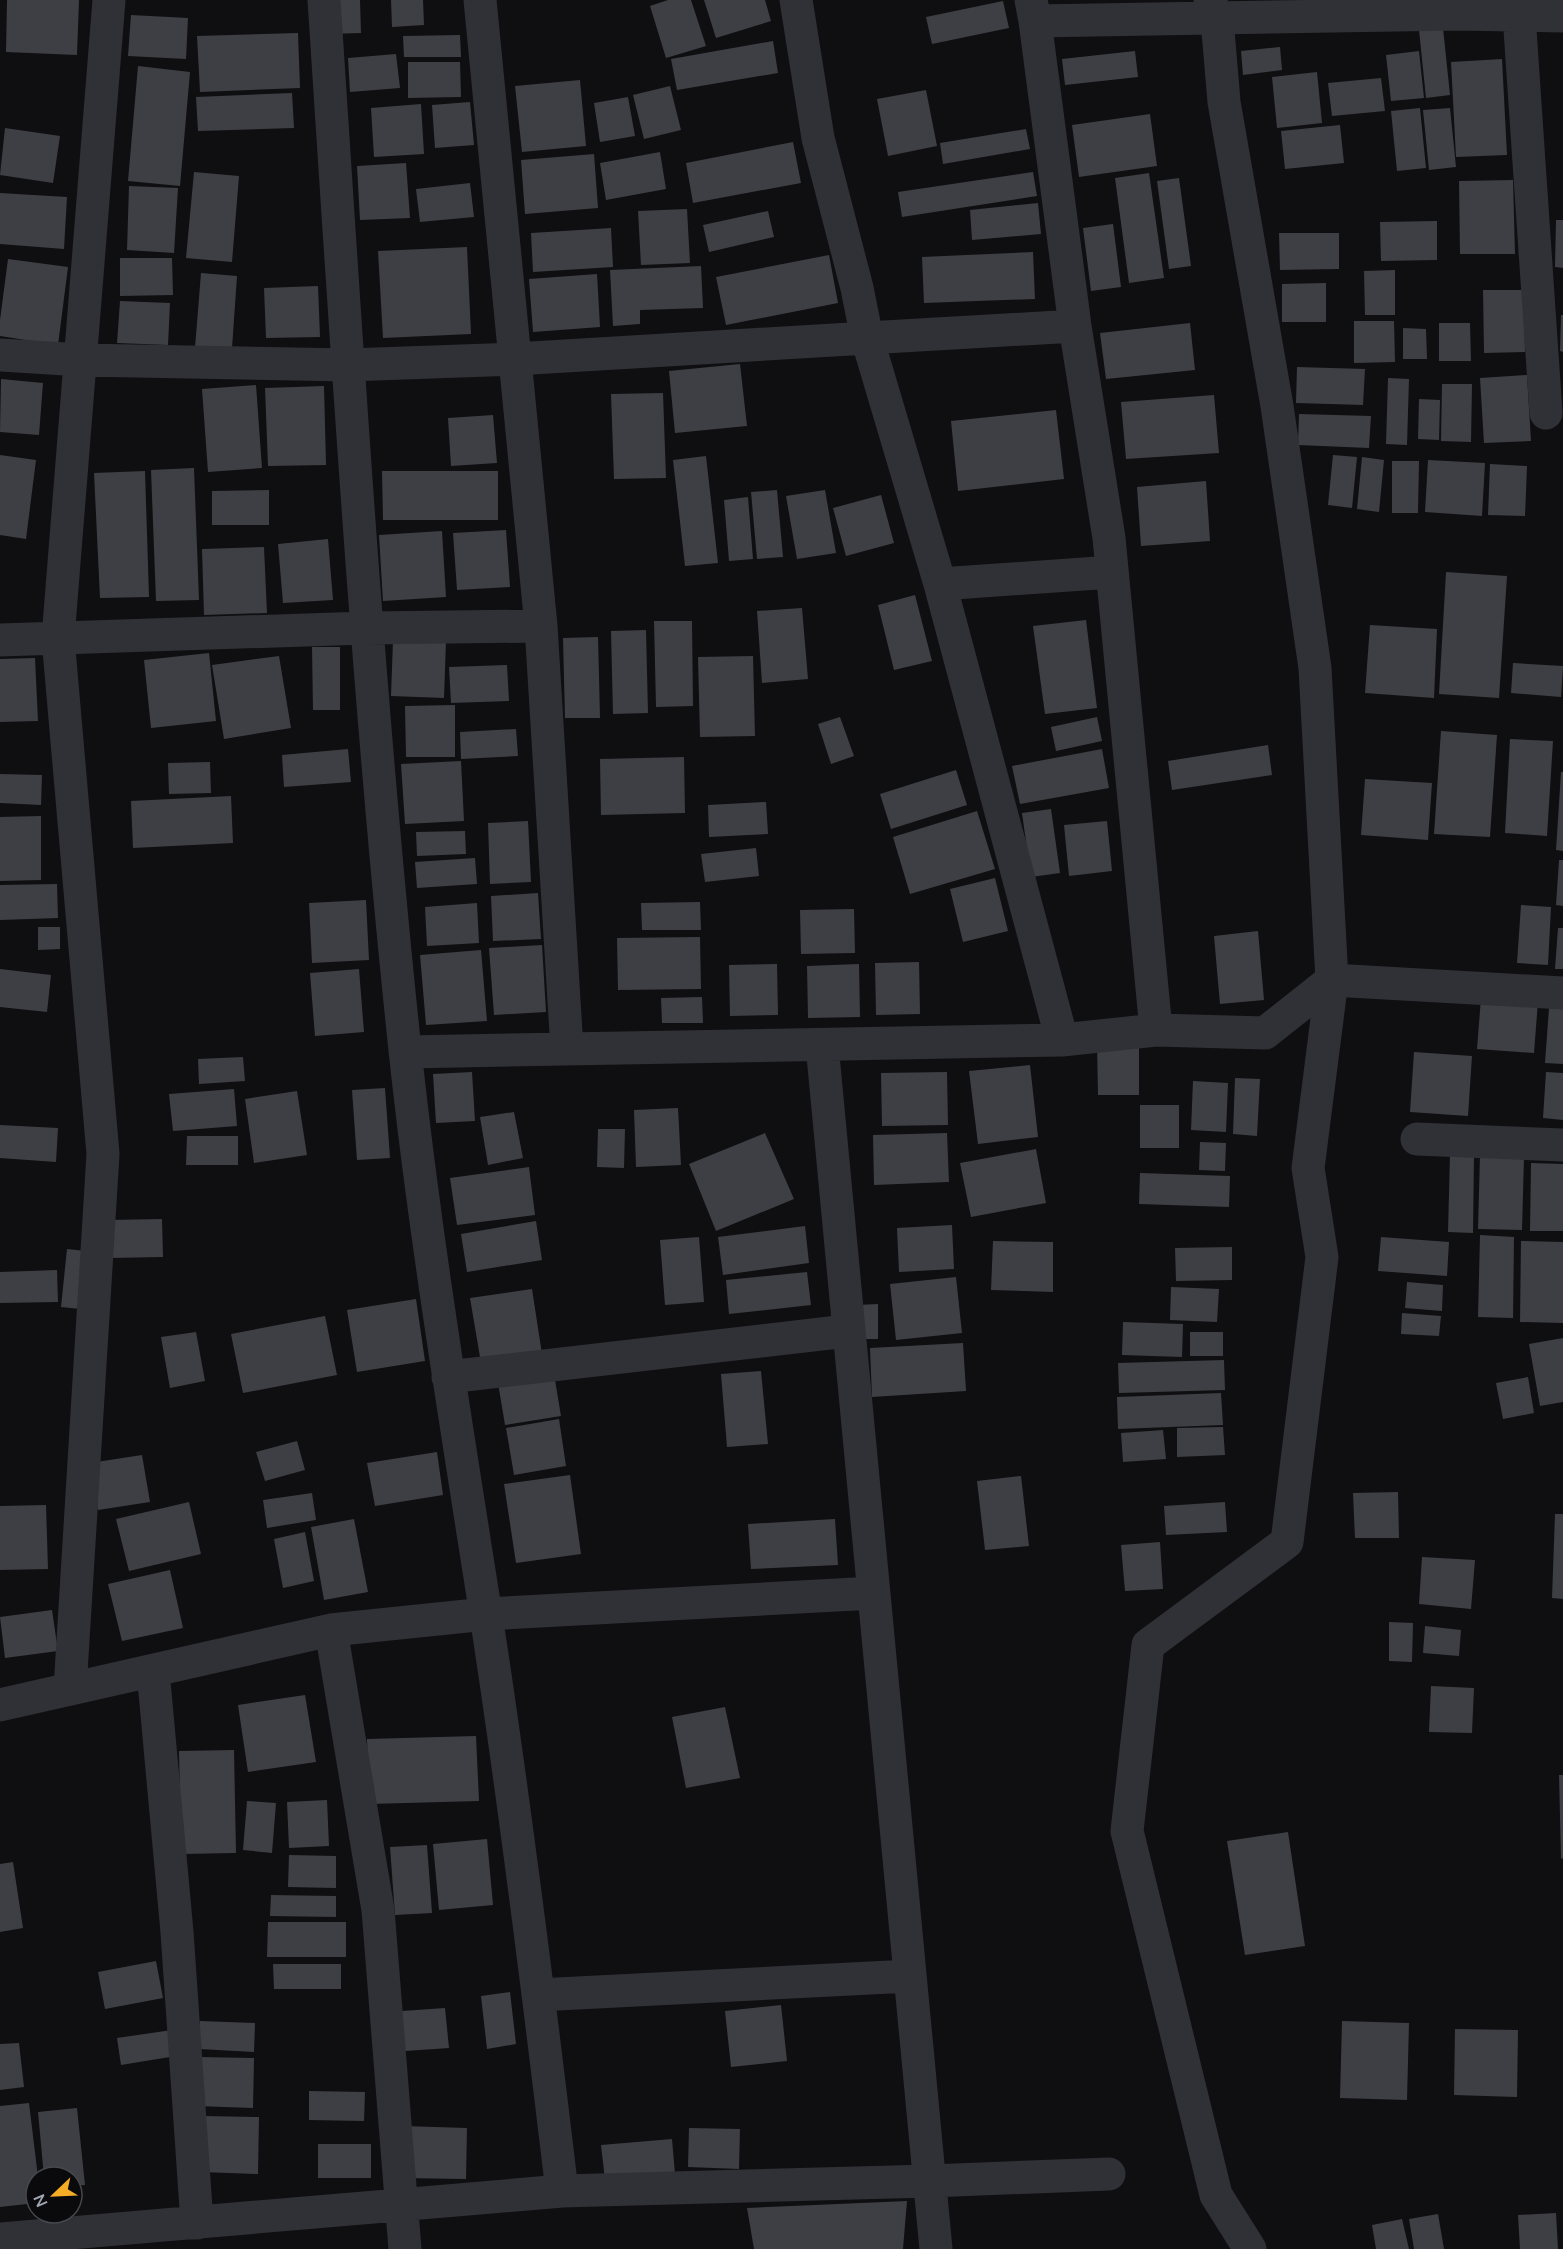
<svg xmlns="http://www.w3.org/2000/svg" width="1563" height="2249" viewBox="0 0 1563 2249" font-family="Mulish,sans-serif">
<style>
.building{fill:#3e3f44}
.lines{fill:none;stroke-linecap:round;stroke-linejoin:round}
.minor{stroke:#303136;stroke-width:33}
</style>
<rect width="100%" height="100%" fill="#0f0f11"/>
<!-- building -->
<path class="building" d="M7,0H79L77,55L6,52Z
M328,0H360L361,33L329,34Z
M391,0H423L424,25L392,27Z
M668,0H691L706,46L666,58L650,6Z
M704,0H765L771,21L716,38Z
M1003,1L1009,28L932,44L926,17Z
M131,15L188,18L186,59L128,56Z
M1443,28L1450,95L1426,98L1419,30Z
M298,33L300,88L200,92L197,36Z
M460,35L461,57H404L403,36Z
M773,41L778,73L677,90L671,59Z
M1280,47L1282,70L1243,75L1241,51Z
M1135,51L1138,77L1065,85L1062,59Z
M1419,51L1424,98L1391,101L1386,55Z
M396,54L400,88L350,92L348,58Z
M1502,59L1507,155L1456,157L1451,62Z
M408,62H460L461,97L408,98Z
M138,66L190,72L180,186L128,181Z
M1317,72L1322,123L1277,128L1272,77Z
M1381,78L1385,111L1332,116L1328,83Z
M580,80L586,146L522,152L515,86Z
M670,86L681,130L644,139L633,95Z
M926,90L937,146L888,156L877,99Z
M292,93L294,128L198,131L196,97Z
M628,97L635,136L600,142L594,103Z
M470,102L474,145L435,148L432,105Z
M421,104L424,154L374,157L371,108Z
M1420,108L1426,168L1397,171L1391,111Z
M1450,108L1456,167L1429,170L1423,110Z
M1150,114L1157,166L1079,177L1072,125Z
M1340,125L1344,163L1285,169L1281,131Z
M5,128L60,136L53,183L0,175Z
M1026,129L1030,149L943,164L940,143Z
M793,142L801,183L693,203L686,163Z
M660,152L666,189L606,200L600,163Z
M594,154L598,208L525,214L521,160Z
M406,163L410,218L360,220L357,166Z
M194,172L239,176L232,262L186,258Z
M1033,172L1037,196L902,217L898,192Z
M1149,173L1164,278L1129,283L1115,178Z
M1179,178L1191,266L1169,269L1157,181Z
M1513,180L1515,254H1460L1459,181Z
M470,183L474,217L420,222L416,189Z
M129,186L178,188L174,253L127,250Z
M0,193L67,197L64,249L0,244Z
M1038,203L1041,234L972,240L970,210Z
M687,209L690,263L641,265L638,211Z
M768,211L774,237L709,252L703,225Z
M1556,220H1563V268L1555,267Z
M1437,221V260L1381,261L1380,222Z
M1113,224L1121,287L1091,291L1083,228Z
M611,228L613,267L533,272L531,233Z
M1279,233H1339V269L1280,270Z
M467,247L471,334L383,338L378,251Z
M1033,252L1035,299L924,303L922,257Z
M829,255L838,303L726,325L716,277Z
M120,258H172L173,295L120,296Z
M8,259L68,267L58,345L0,336V320Z
M701,266L703,308L640,310V324L613,326L610,270Z
M1395,270V315H1365L1364,271Z
M201,273L237,276L231,363L194,360Z
M597,274L600,327L533,332L529,279Z
M1326,283V322H1282V284Z
M318,286L320,337L266,338L264,288Z
M1483,290H1524L1525,352L1484,353Z
M120,301L170,303L168,345L117,343Z
M1561,315H1563V352L1560,351Z
M1354,321H1394L1395,362L1354,363Z
M1190,323L1195,370L1106,379L1100,333Z
M1439,323H1470L1471,361H1439Z
M1403,328L1426,329L1427,359H1403Z
M740,364L747,426L675,433L669,371Z
M1297,367L1365,369L1363,405L1296,403Z
M1527,375L1531,441L1484,443L1480,378Z
M1388,378L1409,379L1407,445L1386,444Z
M1,379L43,383L39,435L0,432Z
M1442,384H1472L1471,442L1441,441Z
M256,385L262,468L208,472L202,389Z
M324,386L326,465L268,466L265,388Z
M663,393L666,478L614,479L611,394Z
M1214,395L1219,453L1126,459L1121,402Z
M1419,399L1440,400L1439,440L1418,439Z
M1056,410L1064,479L958,491L951,421Z
M1299,414L1371,416L1369,448L1298,445Z
M493,415L497,463L451,466L448,418Z
M0,455L36,460L26,539L0,535Z
M1333,455L1357,457L1352,508L1328,505Z
M706,456L718,563L685,566L673,460Z
M1362,457L1384,460L1379,512L1357,509Z
M1428,460L1485,463L1482,516L1425,512Z
M1392,461H1419L1418,513H1392Z
M1490,464L1527,466L1525,516L1488,515Z
M194,468L199,600L156,601L151,470Z
M145,471L149,597L100,598L94,473Z
M382,471H498V520H383Z
M1206,481L1210,541L1141,546L1137,487Z
M269,490V525H212V491Z
M777,490L783,557L757,559L751,492Z
M825,490L836,553L797,559L786,496Z
M881,495L894,543L846,556L833,508Z
M748,497L753,559L729,561L724,500Z
M506,530L510,587L457,590L453,533Z
M442,531L446,597L383,601L379,535Z
M328,539L333,600L283,603L278,544Z
M264,547L267,613L204,615L202,549Z
M1446,572L1507,576L1499,698L1439,694Z
M915,595L932,661L894,670L878,605Z
M802,608L808,679L762,683L757,611Z
M1086,620L1097,708L1045,714L1033,626Z
M654,621H692L693,706L656,707Z
M1370,625L1437,629L1434,698L1365,693Z
M646,630L648,713L613,714L611,631Z
M598,637L600,718H565L563,638Z
M393,640L446,641L444,698L391,696Z
M312,647H340V710H313Z
M209,653L216,721L151,728L144,660Z
M279,656L291,728L224,739L212,665Z
M753,656L755,736L700,737L698,657Z
M35,658L38,721L0,722V659Z
M1513,663L1563,666L1561,697L1511,693Z
M507,665L509,701L451,703L449,667Z
M455,705V757H406L405,706Z
M840,717L854,756L831,764L818,724Z
M1097,717L1102,741L1056,751L1051,727Z
M516,729L518,756L461,759L460,732Z
M1441,731L1497,735L1490,837L1434,834Z
M1510,739L1553,741L1547,836L1505,833Z
M1268,745L1272,775L1172,790L1168,761Z
M348,749L351,782L284,787L282,755Z
M1102,749L1109,788L1020,804L1012,766Z
M684,757L685,813L601,815L600,759Z
M461,761L464,821L405,824L401,764Z
M210,762L211,793L169,794L168,763Z
M956,770L967,805L891,829L880,794Z
M1561,772H1563V851L1556,850Z
M0,774L42,775L41,805L0,803Z
M1365,779L1432,783L1428,840L1361,835Z
M231,796L233,843L133,848L131,801Z
M766,802L768,834L709,837L708,805Z
M1051,809L1060,873L1031,877L1022,813Z
M977,811L995,869L910,894L893,837Z
M41,816V880L0,881V817Z
M528,821L531,882L490,884L488,823Z
M1107,821L1112,871L1069,876L1064,825Z
M465,831L466,854L417,856L416,832Z
M756,848L759,876L705,882L701,854Z
M475,858L477,884L417,888L415,862Z
M1559,860H1563V906L1556,905Z
M995,878L1008,931L963,942L950,889Z
M57,884L58,918L0,920V885Z
M538,893L541,939L493,941L491,896Z
M366,900L369,960L312,963L309,903Z
M700,902L701,930H642L641,903Z
M477,903L479,943L427,946L425,907Z
M1521,905L1551,907L1548,965L1517,963Z
M854,909L855,953L801,954L800,910Z
M38,927H60V949L38,950Z
M1558,928H1563V969H1555Z
M1258,931L1264,1000L1220,1004L1214,936Z
M700,937L701,989L618,990L617,938Z
M542,945L546,1012L494,1015L489,948Z
M481,950L487,1021L426,1025L420,955Z
M919,962L920,1014L876,1015L875,963Z
M777,964L778,1015L730,1016L729,965Z
M859,964L860,1017L808,1018L807,966Z
M0,969L51,975L47,1012L0,1007Z
M359,969L364,1032L315,1036L310,973Z
M702,997L703,1023H662L661,998Z
M1481,998L1538,1001L1534,1053L1477,1049Z
M1549,1008L1563,1009V1064L1545,1063Z
M1097,1042H1139V1095H1098Z
M1414,1052L1472,1056L1468,1116L1410,1112Z
M243,1057L245,1081L199,1084L198,1059Z
M1030,1065L1038,1137L978,1144L969,1071Z
M472,1072L475,1121L436,1123L433,1074Z
M947,1072L948,1125L882,1126L881,1073Z
M1546,1072L1563,1073V1120L1543,1118Z
M1235,1078L1260,1079L1257,1136L1233,1134Z
M1193,1081L1228,1083L1226,1132L1191,1130Z
M385,1088L390,1158L357,1160L352,1090Z
M234,1089L237,1126L173,1131L169,1094Z
M297,1091L307,1155L254,1163L245,1099Z
M1140,1105H1179V1148H1140Z
M678,1108L681,1165L636,1167L634,1110Z
M514,1112L523,1158L488,1165L480,1117Z
M0,1125L58,1128L56,1162L0,1158Z
M598,1129H625L624,1168L597,1167Z
M765,1133L794,1199L716,1231L689,1164Z
M947,1133L949,1182L874,1185L873,1135Z
M187,1136H238V1165H186Z
M1200,1142L1226,1143L1225,1171L1199,1170Z
M1036,1149L1046,1203L971,1217L960,1163Z
M1450,1154L1474,1155L1473,1233L1448,1232Z
M1480,1155L1524,1157L1522,1230L1478,1229Z
M1531,1163L1563,1164V1231H1530Z
M529,1167L535,1215L457,1225L450,1178Z
M1140,1173L1230,1176L1229,1207L1139,1204Z
M162,1219L163,1257L110,1258L109,1220Z
M536,1221L542,1260L467,1272L461,1234Z
M952,1225L954,1269L899,1272L897,1228Z
M805,1226L809,1263L723,1275L718,1237Z
M1480,1235L1514,1237L1513,1318L1478,1317Z
M699,1237L704,1302L665,1305L660,1240Z
M1381,1237L1449,1242L1447,1276L1378,1271Z
M993,1241L1053,1242V1292L991,1290Z
M1521,1241L1563,1242V1323L1520,1322Z
M1232,1247V1280L1176,1281L1175,1248Z
M67,1249L96,1252L90,1310L61,1307Z
M57,1270L58,1302L0,1303V1272Z
M807,1272L811,1305L729,1314L726,1280Z
M956,1277L962,1333L896,1340L890,1284Z
M1407,1282L1443,1285L1442,1311L1405,1308Z
M1171,1287L1219,1289L1217,1322L1170,1320Z
M532,1289L542,1354L481,1363L470,1298Z
M416,1299L425,1361L357,1372L347,1310Z
M878,1304V1339H857V1305Z
M1402,1313L1441,1316L1439,1336L1401,1334Z
M325,1316L337,1375L243,1393L231,1334Z
M1123,1322L1183,1324L1182,1357L1122,1355Z
M196,1332L205,1381L170,1388L161,1337Z
M1190,1332H1223V1356H1190Z
M1563,1338V1402L1540,1406L1529,1344Z
M963,1343L966,1391L872,1397L870,1348Z
M1224,1360L1225,1390L1119,1393L1118,1363Z
M761,1371L768,1444L727,1447L721,1374Z
M554,1374L561,1416L505,1425L498,1383Z
M1528,1377L1534,1413L1503,1419L1496,1383Z
M1221,1393L1223,1425L1118,1429L1117,1397Z
M559,1419L566,1466L514,1475L506,1428Z
M1223,1427L1225,1455L1177,1457V1428Z
M1163,1430L1166,1459L1123,1462L1121,1433Z
M297,1441L305,1470L265,1481L256,1452Z
M437,1452L443,1495L375,1506L367,1463Z
M142,1455L150,1502L98,1510L90,1463Z
M570,1475L581,1554L516,1563L504,1484Z
M1021,1476L1029,1546L985,1550L977,1481Z
M1398,1492L1399,1538H1355L1353,1493Z
M312,1493L316,1520L267,1528L263,1500Z
M189,1502L201,1554L129,1571L116,1519Z
M1225,1502L1227,1532L1166,1535L1164,1506Z
M46,1505L48,1569L0,1570V1506Z
M1555,1514H1563V1599L1552,1598Z
M354,1519L368,1592L324,1600L311,1527Z
M835,1519L838,1565L751,1569L748,1524Z
M305,1532L314,1581L283,1588L274,1539Z
M1160,1542L1163,1589L1125,1591L1121,1545Z
M1422,1557L1475,1560L1471,1609L1419,1604Z
M170,1570L183,1628L122,1641L108,1584Z
M52,1610L58,1651L5,1658L0,1617Z
M1389,1622L1413,1623L1412,1662L1389,1661Z
M1425,1626L1461,1630L1459,1656L1423,1653Z
M1431,1686L1474,1688L1472,1733L1429,1732Z
M305,1695L316,1762L248,1772L238,1705Z
M725,1707L740,1778L686,1788L672,1717Z
M476,1736L479,1801L369,1804L367,1739Z
M234,1750L236,1853L181,1854L179,1751Z
M1559,1775H1563V1858L1561,1859Z
M327,1800L329,1846L289,1848L287,1802Z
M247,1801L276,1803L272,1853L243,1850Z
M1288,1832L1305,1946L1245,1955L1227,1841Z
M487,1839L493,1905L439,1910L433,1844Z
M427,1845L432,1913L395,1915L390,1847Z
M289,1855L336,1856V1888L288,1887Z
M13,1862L23,1928L0,1932V1864Z
M271,1895L336,1896V1917L270,1916Z
M268,1922H346V1957H267Z
M156,1961L163,1998L105,2009L98,1972Z
M273,1964H341V1989H274Z
M510,1992L516,2044L487,2049L481,1996Z
M781,2005L787,2061L731,2067L725,2011Z
M445,2008L449,2048L405,2051L402,2011Z
M200,2021L255,2023L254,2052L199,2049Z
M1342,2021L1409,2023L1407,2100L1340,2098Z
M1455,2029L1518,2030L1517,2097L1454,2095Z
M172,2030L176,2056L121,2065L117,2038Z
M19,2043L24,2087L0,2090V2044Z
M197,2057L254,2058L253,2108L196,2106Z
M309,2091L365,2092L364,2121L309,2120Z
M29,2103L38,2177H36V2203L0,2207V2106Z
M77,2108L85,2185L72,2186V2177H44L38,2112Z
M202,2116L259,2117L258,2174L201,2172Z
M403,2126L467,2128L466,2179L402,2178Z
M689,2128L740,2129L739,2169L688,2167Z
M672,2139L675,2174L605,2180L601,2145Z
M318,2144H371V2178H318Z
M907,2201L903,2249H754L747,2208Z
M1556,2213L1558,2249H1520L1518,2215Z
M1438,2214L1444,2249H1414L1409,2219Z
M1402,2219L1409,2249H1376L1372,2225Z"/>
<g class="lines">
<!-- minor -->
<path class="minor" d="M324,0C347,350 368,700 405,1050C425,1237 456,1423 485,1609C515,1802 539,1997 562,2191
M796,0L818,138L857,288L867,338L1075,326
M1031,0L1035,21L1459,14L1563,16
M1210,0L1217,19L1224,102L1277,406L1315,668L1332,980L1308,1168L1322,1257L1287,1542L1148,1645L1127,1831L1216,2195L1250,2249
M1518,0L1546,413
M0,355L82,360L348,365L515,359L867,338L940,584L1062,1040
M940,584L1112,572
M541,626L567,1049
M0,640L366,628L541,626L480,0
M1156,1030L1265,1033L1332,980L1563,993
M822,1045L936,2249
M405,1052L1062,1040L1156,1030L1109,538L1075,326L1035,21
M1417,1139L1563,1145
M448,1377L847,1331
M331,1630L378,1910L405,2249
M153,1671L177,1932L197,2223
M70,1689L103,1154L58,638L109,0
M0,1705L331,1630L486,1614L874,1593
M538,1995L910,1976
M0,2239L562,2191L930,2181L1109,2174"/>
</g>
<!-- north arrow -->
<g transform="translate(54 2195) rotate(247)"><circle r="28" fill="#0a0a0c" stroke="#46484e" stroke-width="1.5"/>
<path d="M0-4.5L10 22L0 15L-10 22Z" fill="#f4ad24"/>
<text y="-9" font-size="16" font-weight="bold" text-anchor="middle" fill="#a0a5b2">N</text>
</g>
</svg>
